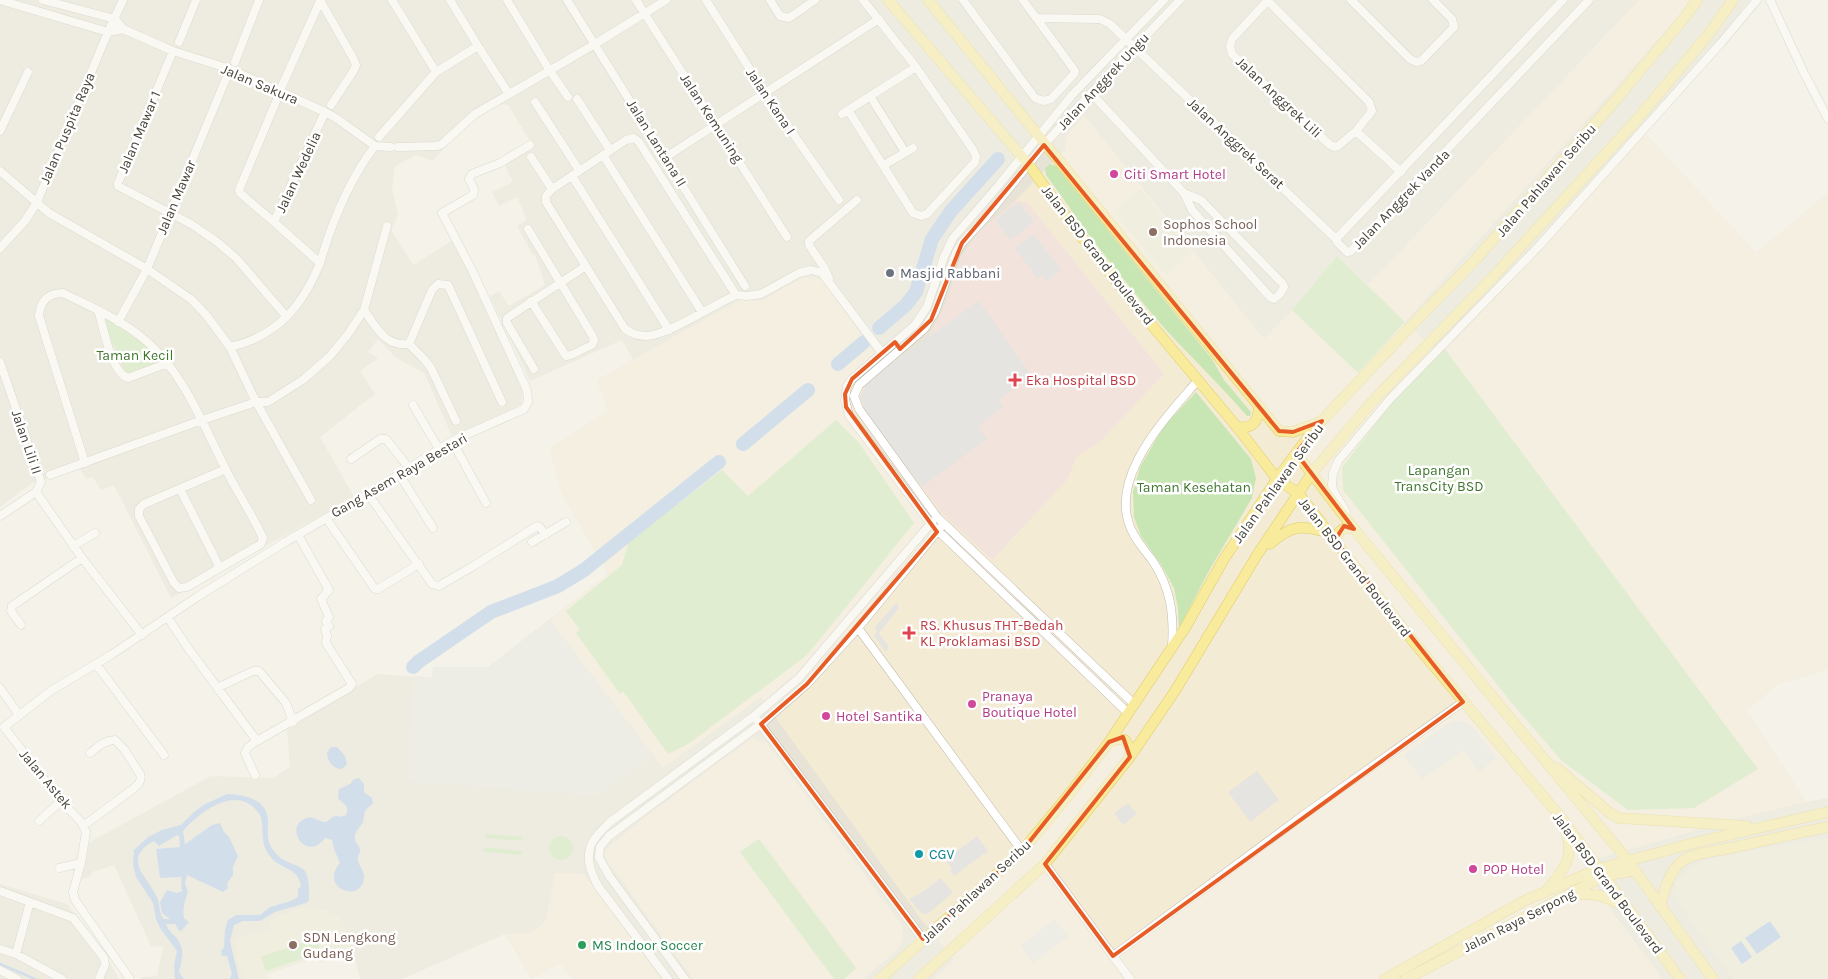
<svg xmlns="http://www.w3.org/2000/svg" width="1828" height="979" viewBox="0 0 1828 979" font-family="Karla,sans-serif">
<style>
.residential{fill:#e7e4d7}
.commercial{fill:#f4ebd5}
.education{fill:#ece8d3}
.medical{fill:#f3e3dd}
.green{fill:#c8e6b4}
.parking{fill:#e5e4e0}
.water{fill:#a8c8ed;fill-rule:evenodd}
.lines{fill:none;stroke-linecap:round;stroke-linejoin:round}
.stream{stroke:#a8c8ed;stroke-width:2.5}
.river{stroke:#a8c8ed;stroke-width:14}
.minor-casing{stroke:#bfbbac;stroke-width:9}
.major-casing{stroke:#decb6c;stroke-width:11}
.minor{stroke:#fff;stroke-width:8}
.major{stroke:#f9eb9c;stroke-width:10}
.marked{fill:none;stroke:#e75d25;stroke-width:4;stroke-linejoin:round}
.hotel-dot{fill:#d1479c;stroke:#fff;stroke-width:2}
.education-dot{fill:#8d6e63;stroke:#fff;stroke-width:2}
.worship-dot{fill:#6b7280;stroke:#fff;stroke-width:2}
.health-dot{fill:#e0444e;stroke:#fff;stroke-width:2}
.culture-dot{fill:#0f9aa8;stroke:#fff;stroke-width:2}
.leisure-dot{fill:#2e9e5b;stroke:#fff;stroke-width:2}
.labels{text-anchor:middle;stroke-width:5;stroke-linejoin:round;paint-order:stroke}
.street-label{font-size:14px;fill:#474338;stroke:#fff}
.hotel-label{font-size:14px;fill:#b23c85;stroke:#fff;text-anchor:start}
.education-label{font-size:14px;fill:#785e54;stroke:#fff;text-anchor:start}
.worship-label{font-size:14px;fill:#5b616d;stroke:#fff;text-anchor:start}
.park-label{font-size:14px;fill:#3f762d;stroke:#fff}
.health-label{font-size:14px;fill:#be3a42;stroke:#fff;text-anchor:start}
.culture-label{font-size:14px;fill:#0d838f;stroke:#fff;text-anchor:start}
.leisure-label{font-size:14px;fill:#27864d;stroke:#fff;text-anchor:start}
</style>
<rect width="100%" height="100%" fill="#f4f2e9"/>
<!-- residential -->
<path class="residential" d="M0,0H1750L1689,77L1643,131L1756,253L1828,193V668L1821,672L1778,684L1747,710L1806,802L1828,798V979H572L560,963L532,979L505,934L402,979H360L353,951L340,918L298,909L270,920L272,929L237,959L244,979H141V977L157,976L163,947L151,946L114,865L92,872L91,876L81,880L90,842L211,776L273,778L290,767L287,730L377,674L432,678L433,667H488L608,574L560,490L550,448L608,411L597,380L633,360L622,340L530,381L490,296L499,291L509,306L545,285L535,255L532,254L517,226L527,220L517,197L499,206L492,192L513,182L504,164L533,146L508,105L498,104L461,128L433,161L416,155L395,166L392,188L398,215L391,230L413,265L453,240L524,383L521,405L452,436L424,373L395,357L378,339L368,352L378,358L360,371L375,394L320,437L354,497L171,598L114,485L101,490L93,477L86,479L79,468L32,483L0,507Z
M0,884L67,904L104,953L119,979H0Z"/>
<!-- commercial -->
<path class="commercial" d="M1639,0H1690L1680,15L1405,322L1438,353L1643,131L1756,253L1828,193V668L1821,672L1778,684L1747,710L1806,802L1739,818L1582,863L1613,913L1663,979H934L954,960L921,919L761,697L663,768L550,620L608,574L560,490L550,448L608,411L597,380L736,302L747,299L760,302L802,278L813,277L822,280L885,368L928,338L946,304L961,258L979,232L1015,201L1065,150L1067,134L1084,115L1264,339L1292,310L1337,256L1368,285Z
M752,738L767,743L902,926L903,937L899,948L864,979H693L604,856L607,848L651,813Z
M555,873L584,874L661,979H572L560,963L532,979L506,934L531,933L546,921Z"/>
<!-- education -->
<path class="education" d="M1140,189L1192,253L1166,275L1114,211Z
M1828,837V979H1733L1675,897L1676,881L1691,866L1714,858Z
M314,907L327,911L340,918L353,951L320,963L317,956L267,975L268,979H244L237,959L235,939L272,929L269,920L298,909Z"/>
<!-- medical -->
<path class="medical" d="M1015,201L1027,202L1164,374L1098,444L1077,456L1067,480L992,560L942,513L868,415L860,397L865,386L885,368L928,338L946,304L961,258L979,232Z"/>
<!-- green -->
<path class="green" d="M1050,164L1056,166L1212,359L1224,380L1251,412L1250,416H1247C1217,381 1183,350 1153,315C1126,283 1100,249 1074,216L1070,208L1046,175L1045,168Z
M1337,256L1405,322L1358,373L1292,310Z
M102,317C125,329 144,343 163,362L127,376Z
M1444,348L1758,769L1694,808L1628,810L1561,760L1511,702L1343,490L1342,467L1391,404Z
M1196,392L1251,459L1256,478L1252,498L1210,569L1179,628L1178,608L1174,588L1162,566L1141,536L1134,517L1133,492L1140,467L1164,426Z
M836,420L859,443L914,523L807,655L688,744L668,754L623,691L620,694L576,633L580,630L566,611L622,565L629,541L722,470L748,496Z
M485,834L523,837V841L485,838Z
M549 848a12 12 0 1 1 24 0a12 12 0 1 1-24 0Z
M759,839L856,968L844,979H834L740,852Z
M484,847L522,851V855L484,852Z
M316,938L321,952L266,971L261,957Z"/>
<!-- parking -->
<path class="parking" d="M1019,202L1034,222L1010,240L995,220Z
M1034,234L1061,270L1047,281L1042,275L1037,278L1015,248Z
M979,301L1032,376L999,400L1004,407L978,426L987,439L922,487L868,415L860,397L865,386L885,368Z
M897,602L899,608L879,633L889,647L886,652L874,636L877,632L875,627Z
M550,620L653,756L595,796L406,781L414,675L432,678L433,667H488Z
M1455,721H1463L1473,727L1496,758L1479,772L1463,750L1422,780L1404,755L1447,724Z
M1257,771L1279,800L1250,822L1228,792Z
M1128,803L1137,814L1123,825L1114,813Z
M977,836L988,851L954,876L950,871L952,869L945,860Z
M941,878L953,893L927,914L921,913L909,899L921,893Z
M1055,920L1068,937L1033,963L1020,945Z"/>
<!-- water -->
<path class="water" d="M331,747H337L345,756L347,764L342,769C333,769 327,761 327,753Z
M359,778L364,784V792L372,798L373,803C371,806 367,808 365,811C364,814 364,819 363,822C360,828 354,832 355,839C355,843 359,845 360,849C361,853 357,856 358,860C359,867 365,871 364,878C362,904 318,889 340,863L334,849L332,840L325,838C306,864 282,825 307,818C314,816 319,822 326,822C333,818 332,814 341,817L346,815C350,804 343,805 338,798L339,789L350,784L354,779Z
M227,794C244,795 267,798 268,821C268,833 266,841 274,851C282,863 293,862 303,869C310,875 309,892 309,900L306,903L275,912L260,921H243L234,925L230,941L239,979H230L232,974L227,956H222L221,951L224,947L225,930L228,920L231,918L237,915H260L270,907L291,901L298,897V889L301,886C298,866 279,870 269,855C260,843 264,830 261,817C241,781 201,810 183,831L185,844L212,825L220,823L224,832L229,837L238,856L233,867V875L227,884L228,888L223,892L187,875L185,883L188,892C185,901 182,908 184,918L189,922L181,931H179L175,924H166C168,930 172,933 176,937C186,951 182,957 179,972L184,979H175L174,965L177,951L160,928L156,919L153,903L136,877L133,864L134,850L148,837L162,830L181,825L194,812L205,804ZM177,835L179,836L180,847L156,849L160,878L181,877L182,891L177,893L167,890L160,902L162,913L170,919H163C159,912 160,904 157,897C147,876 121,859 154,841L159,846Z
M1770,921L1781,937L1757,954L1745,938Z
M1741,941L1752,957L1742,964L1731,948Z"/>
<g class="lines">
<!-- stream -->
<path class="stream" d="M0,964L35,979"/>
<!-- river -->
<path class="river" d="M879,328L906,305L916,292L932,239L951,211L998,159
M838,364L864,342
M743,444L808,390
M413,667L418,662L491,612L558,586L584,570L719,462"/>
<!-- minor casing -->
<g class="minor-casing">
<path id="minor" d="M0,0L108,32L123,29
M43,0L115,19L123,29L173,51L230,69L325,112L336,118L375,146L391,147
M320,0L353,58L356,65L354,70L331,105
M450,0L478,46L509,94
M507,0L550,71L568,97
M567,0L745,286
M636,0L787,237
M706,0L765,93L839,200
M770,0L780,16L789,18L815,0
M963,0L1035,98L1043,101L1051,99L1074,74L1075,71L1023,0
M1268,0L1232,39L1230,46L1232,54L1330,145L1334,147L1338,146L1356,131L1401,172
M1351,0L1410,59L1416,62L1421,61L1454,27L1452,19L1433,0
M1563,0L1336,239L1337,242L1347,252L1351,251L1589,0
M1770,0L1803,71L1828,119
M1268,1L1369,102L1372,111L1356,131
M1037,18L1100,19L1110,24L1336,239
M179,42L196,0
M173,51L118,183V186L191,224L216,241L236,258L286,316
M235,62L259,0
M436,72L478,46
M282,86L320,1
M1091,93L1184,193L1192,210L1270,297L1274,299L1280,294L1284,287L1283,284L1201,200L1184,193
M870,96L905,152
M577,99L610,150
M535,102L579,170
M848,110L913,213L921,216L927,214L975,162L976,156L973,150L916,67L863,0
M842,114L916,67
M0,131L28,72
M379,137L436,72L392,0
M398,147L437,146L442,144L475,114L595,44L666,0
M603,155L702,312
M531,157L552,189
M666,157L879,19
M884,165L913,148
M0,171L49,213L147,269L192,300L207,316L230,347L256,402L311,500
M572,176L669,330
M274,222L240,193L239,190L280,92
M528,229L592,335L594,340L592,345L571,355L566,356L531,301
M0,248L25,221L37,202L108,32L123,0
M320,263C332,222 348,181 375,146
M829,278L825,269L809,245V241L857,200
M736,295L639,142L634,138L626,140L552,189L546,196V202L625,329C633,334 638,336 647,336C668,335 713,305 736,295L747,296L761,294L799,273L811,270L822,273L882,353
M98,310C104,328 110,371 128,378L168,363
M364,310C376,327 385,347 409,344
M118,322L147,269L230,69
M230,347C277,336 302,307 320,263L274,222L325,112
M0,362L41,482L36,492L0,516
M534,369L507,323V318L586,266
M413,405L439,449
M456,421L431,368L425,360L409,344L432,290L438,284L448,285L502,402
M452,441L486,503
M351,459L380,439H386L409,468
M85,463L39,316C40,301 48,293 63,293C91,307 122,320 145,340C182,370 204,426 225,468C237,492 252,514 263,538L261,544L187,587L179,588L174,583L139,516V509L144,504L226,469
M399,474L433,528
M50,475L202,420L256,402H268L304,379L330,356L348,334L364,310L387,226
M180,489L220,568
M36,492L82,558L142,635
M368,494L432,584L439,586L475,565L537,526L540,527L545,535
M1346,512L1334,492L1332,485L1333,474L1338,461L1391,398L1539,246L1721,43L1757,0
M326,518L375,589H378L419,564
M532,542L566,522
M73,546L95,533
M168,618L188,648L257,741L349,688L352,684L326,643L327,636L325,629L329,626L326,621L329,617L321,599L329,590L298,535
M21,625L11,611L12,606L82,558
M858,628L1022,851
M1172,647C1174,614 1171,588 1152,560C1146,552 1139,544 1134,535C1103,481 1166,418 1198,380
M96,664L164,755
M219,687L253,671H259L286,703L293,722
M0,688L19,715
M1134,704L937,517L859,409L854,396L859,385L924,329L935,312L956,253L962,243L986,217L1044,145L1076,109L1180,0
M1128,713L931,524L855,423L849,415L845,400L847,386L852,379L915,325L927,307L944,257L953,238L998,186L1072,95L1164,0
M758,721L923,939
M255,775L245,753L248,747L257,741
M39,821L61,801
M83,826L133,789C139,784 142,781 140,774L124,749L115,740C105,740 98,747 90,753
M1045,864L1130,979
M59,868L81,863
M0,891L73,918L104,958L105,965L99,979
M0,949L16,954L62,979
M16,954L30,902
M1113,956L1305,814L1463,702
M0,970L17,979
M130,979L75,900L73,892L81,863L86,832L81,822L61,801L4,727L52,690L111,655L197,597L287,541L368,494L452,441L524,409L528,402L527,390L473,272L442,213L473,195L474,189L469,179L472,174L500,163L530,145
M668,979L598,886C590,871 583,853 596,837C600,831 606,827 610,822L754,716L799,678L932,522
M685,979L610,877L603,865L599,857L600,847L609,836L761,724L807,684L858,628L941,527"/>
</g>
<!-- major casing -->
<g class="major-casing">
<path id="major" d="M888,0L1029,165L1071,223L1130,299L1237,427L1277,479L1299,494L1412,640L1563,820L1680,979
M928,0L1279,431L1293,432L1320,422
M1237,427C1253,429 1258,422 1259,407
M1296,453L1354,529L1629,862L1713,979
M1335,540C1339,530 1343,526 1354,529
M1270,544C1292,524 1302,525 1330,533
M1109,742L1118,739L1125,740L1130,748V757
M1557,768L1611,814L1619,818L1747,826
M1548,889C1566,867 1575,856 1565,828
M1574,895C1596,892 1605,897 1624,906
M1660,907C1664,892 1669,872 1681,862C1693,853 1712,852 1726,849C1760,841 1794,834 1828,827
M880,979L1022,851L1071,792L1109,742L1185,628L1224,559L1277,479L1314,429L1412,325L1476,259L1614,102L1685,17L1697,0
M919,979L1045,864L1130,757L1175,691L1257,555L1312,473L1371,403L1493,277L1633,124L1708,35L1733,0
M1385,979L1524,901L1598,869L1694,843L1828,812
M1406,979L1604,876L1635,870"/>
</g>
<!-- minor -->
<use href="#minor" class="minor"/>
<!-- major -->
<use href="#major" class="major"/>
</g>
<!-- marked area -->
<path d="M0 0H1828V979H0ZM1044,145L1279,431L1293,432L1322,421L1296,453L1354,529L1344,526L1335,540L1463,702L1113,956L1045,864L1130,757L1123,737L1109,742L1022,851L923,939L761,724L807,684L937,532L846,407L845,394L852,379L895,342L900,349L931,320L962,243Z" fill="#f4f2e9" fill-opacity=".55" fill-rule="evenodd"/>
<path class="marked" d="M1044,145L1279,431L1293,432L1322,421L1296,453L1354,529L1344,526L1335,540L1463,702L1113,956L1045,864L1130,757L1123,737L1109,742L1022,851L923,939L761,724L807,684L937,532L846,407L845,394L852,379L895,342L900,349L931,320L962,243Z"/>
<!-- markers -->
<g class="hotel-dot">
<circle cx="1114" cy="174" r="5"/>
<circle cx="972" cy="704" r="5"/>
<circle cx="826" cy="716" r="5"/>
<circle cx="1473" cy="869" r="5"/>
</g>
<g class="education-dot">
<circle cx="1153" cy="232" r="5"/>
<circle cx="293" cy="945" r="5"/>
</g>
<circle class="worship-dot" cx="890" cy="273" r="5"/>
<g class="health-dot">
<path d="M1012.5 372.5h5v5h5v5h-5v5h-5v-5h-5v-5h5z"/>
<path d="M906.5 625.5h5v5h5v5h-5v5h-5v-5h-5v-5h5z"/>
</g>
<circle class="culture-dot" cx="919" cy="854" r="5"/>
<circle class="leisure-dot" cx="582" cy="945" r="5"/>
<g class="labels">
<!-- street labels -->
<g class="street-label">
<text transform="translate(1103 81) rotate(-47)" y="5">Jalan Anggrek Ungu</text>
<text transform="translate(260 84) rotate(23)" y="5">Jalan Sakura</text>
<text transform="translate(1279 97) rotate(43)" y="5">Jalan Anggrek Lili</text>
<text transform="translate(771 101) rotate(56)" y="5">Jalan Kana I</text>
<text transform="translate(712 118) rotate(57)" y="5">Jalan Kemuning</text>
<text transform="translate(67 128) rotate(-67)" y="5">Jalan Puspita Raya</text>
<text transform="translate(139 132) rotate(-67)" y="5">Jalan Mawar 1</text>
<text transform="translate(657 143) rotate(58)" y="5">Jalan Lantana II</text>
<text transform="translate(1236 143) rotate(43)" y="5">Jalan Anggrek Serat</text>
<text transform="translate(298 172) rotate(-65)" y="5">Jalan Wedelia</text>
<text transform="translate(1546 180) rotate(-49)" y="5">Jalan Pahlawan Seribu</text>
<text transform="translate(176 197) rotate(-67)" y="5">Jalan Mawar</text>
<text transform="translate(1401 199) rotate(-46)" y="5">Jalan Anggrek Vanda</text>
<text transform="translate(1098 255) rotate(52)" y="5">Jalan BSD Grand Boulevard</text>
<text transform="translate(27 442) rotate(71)" y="5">Jalan Lili II</text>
<text transform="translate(399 475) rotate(-30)" y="5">Gang Asem Raya Bestari</text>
<text transform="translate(1278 483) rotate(-54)" y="5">Jalan Pahlawan Seribu</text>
<text transform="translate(1355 567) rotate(52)" y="5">Jalan BSD Grand Boulevard</text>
<text transform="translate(46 779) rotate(50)" y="5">Jalan Astek</text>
<text transform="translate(1608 883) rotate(53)" y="5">Jalan BSD Grand Boulevard</text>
<text transform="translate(976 891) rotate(-43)" y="5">Jalan Pahlawan Seribu</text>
<text transform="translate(1519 920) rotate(-27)" y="5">Jalan Raya Serpong</text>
</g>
<!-- hotel labels -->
<g class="hotel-label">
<text x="1124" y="179">Citi Smart Hotel</text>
<text x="982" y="701">Pranaya<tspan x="982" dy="16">Boutique Hotel</tspan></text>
<text x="836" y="721">Hotel Santika</text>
<text x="1483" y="874">POP Hotel</text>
</g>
<!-- education labels -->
<g class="education-label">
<text x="1163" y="229">Sophos School<tspan x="1163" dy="16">Indonesia</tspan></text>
<text x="303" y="942">SDN Lengkong<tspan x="303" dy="16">Gudang</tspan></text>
</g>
<!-- worship labels -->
<g class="worship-label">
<text x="900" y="278">Masjid Rabbani</text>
</g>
<!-- park labels -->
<g class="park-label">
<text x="135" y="360">Taman Kecil</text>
<text x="1439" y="475">Lapangan<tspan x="1439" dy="16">TransCity BSD</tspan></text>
<text x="1194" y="492">Taman Kesehatan</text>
</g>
<!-- health labels -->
<g class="health-label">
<text x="1026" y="385">Eka Hospital BSD</text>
<text x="920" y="630">RS. Khusus THT-Bedah<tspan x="920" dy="16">KL Proklamasi BSD</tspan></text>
</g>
<!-- culture labels -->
<g class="culture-label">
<text x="929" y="859">CGV</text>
</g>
<!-- leisure labels -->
<g class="leisure-label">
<text x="592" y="950">MS Indoor Soccer</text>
</g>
</g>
</svg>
